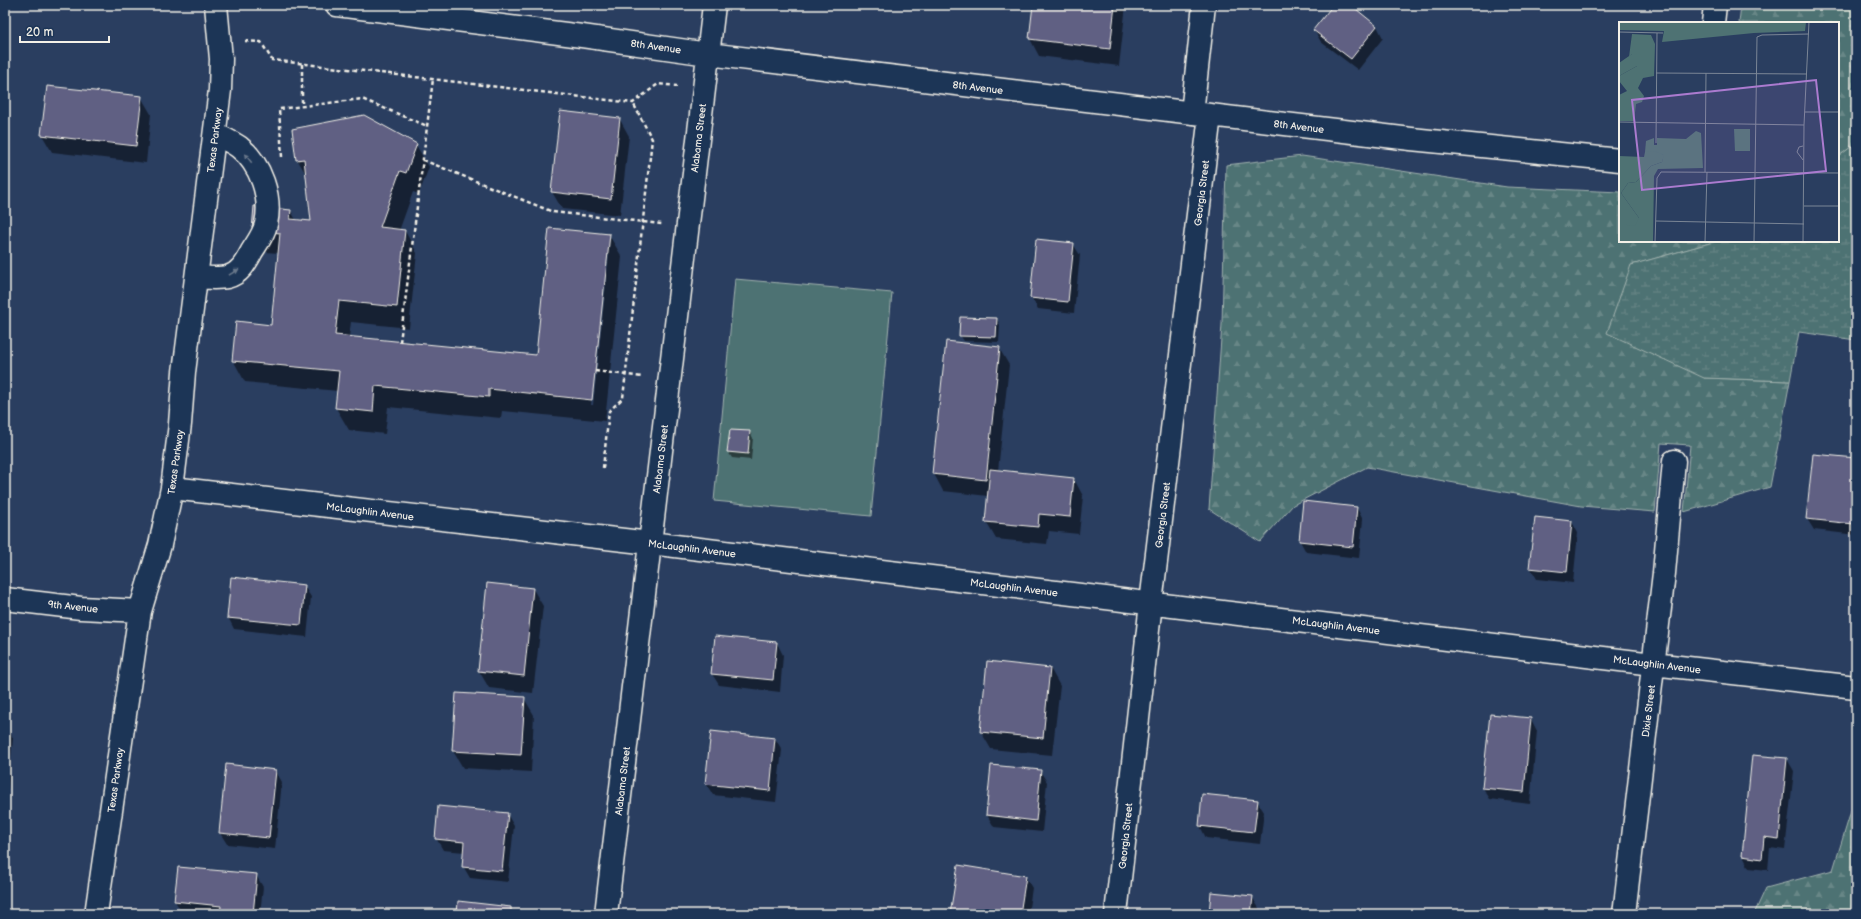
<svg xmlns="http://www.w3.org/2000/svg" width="1861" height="919" viewBox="0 0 1861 919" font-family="'Balsamiq Sans',sans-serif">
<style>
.green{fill:#4e7273;stroke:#a1b2ae}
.forest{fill:url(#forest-firs);stroke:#a1b2ae}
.wetland{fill:url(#wetland-marsh);stroke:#a1b2ae}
.shadow{fill:#0007;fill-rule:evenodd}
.building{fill:#606083;stroke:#f4f1e8}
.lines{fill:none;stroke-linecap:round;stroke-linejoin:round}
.minor-casing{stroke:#f4f1e8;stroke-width:25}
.path{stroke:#f4f1e8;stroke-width:2.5;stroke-dasharray:4 3;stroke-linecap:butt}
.minor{stroke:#1d3557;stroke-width:22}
.oneway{fill:#68778a}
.labels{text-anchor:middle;stroke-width:3.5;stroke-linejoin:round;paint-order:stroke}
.street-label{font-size:10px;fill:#f4f1e8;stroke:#1d3557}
.inset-road{fill:none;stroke:#7b8696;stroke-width:1}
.view{fill:#ab7bcf;fill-opacity:0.15;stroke:#ab7bcf;stroke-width:2}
.inset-edge{fill:none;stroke:#f4f1e8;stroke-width:2}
</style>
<defs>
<pattern id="forest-firs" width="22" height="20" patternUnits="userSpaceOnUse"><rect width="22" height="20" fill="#4e7273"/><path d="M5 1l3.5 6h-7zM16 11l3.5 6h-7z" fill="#688787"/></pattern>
<pattern id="wetland-marsh" width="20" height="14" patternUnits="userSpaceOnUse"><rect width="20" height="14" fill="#4e7273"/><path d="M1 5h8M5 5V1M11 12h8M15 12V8" fill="none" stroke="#688787"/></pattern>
</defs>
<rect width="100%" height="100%" fill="#2a3e60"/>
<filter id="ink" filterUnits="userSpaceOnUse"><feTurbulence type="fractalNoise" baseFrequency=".025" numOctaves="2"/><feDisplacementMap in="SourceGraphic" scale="8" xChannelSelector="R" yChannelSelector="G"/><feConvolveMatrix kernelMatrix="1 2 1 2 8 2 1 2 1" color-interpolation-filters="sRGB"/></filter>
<g filter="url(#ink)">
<!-- green -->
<path class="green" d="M735,279L892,293L871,516L714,501Z"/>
<!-- forest -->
<path class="forest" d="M1741,5H1856V143L1838,157V23H1739Z
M1302,156L1507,187L1620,192V241H1717L1632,265L1704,378L1790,381L1770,487L1684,512L1690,445L1661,443L1655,512L1581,506L1367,467L1293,505L1260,542L1209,509L1222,324L1226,165Z
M1856,795V914H1754L1766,888L1833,870Z"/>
<!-- wetland -->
<path class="wetland" d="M1856,143V340L1799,332L1790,381L1704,378L1607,333L1631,265L1717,241H1838V157Z"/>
<!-- shadow -->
<path class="shadow" d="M1034,5H1126L1119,66L1039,56L1030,39Z
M1334,5H1349L1377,26L1383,38L1358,70L1321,42L1314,30Z
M141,97L151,114L146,163L52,152L42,135Z
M560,112L619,118L629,136L620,215L562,209L552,192Z
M416,145L429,167L419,194L413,192L399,231H405L417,253L409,328L351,322L349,337L537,357L609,235L622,257L605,421L502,411L501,418L388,407L385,434L349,430L336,408L338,391L245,382L233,360L272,326L279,253L265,252L253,230L291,211L296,220L312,222L307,176L297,159ZM607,254H609L593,405H591Z
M1073,244L1080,255L1074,313L1038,309L1031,297Z
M997,319L1000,325L999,342L964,341L960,335Z
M999,348L1009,365L998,471L1074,479L1083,496L1079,534L1049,531L1047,544L996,539L986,522L988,496L943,491L934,474Z
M750,432L753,438L751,460L732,458L728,452Z
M1856,459V535L1814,530L1807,519Z
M1357,508L1363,520L1359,558L1306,552L1300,541Z
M1572,522L1578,533L1573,583L1537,579L1530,567Z
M304,586L311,597L307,637L234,629L228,617Z
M533,589L543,606L533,693L489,688L479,671Z
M777,643L783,655L780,692L719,685L712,674Z
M1050,668L1060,686L1052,755L991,749L981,732Z
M524,698L534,715L531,772L463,768L453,751Z
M1531,719L1537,731L1530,804L1490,799L1483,788Z
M5,724L13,738L8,789L5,788Z
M775,738L782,750L776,802L713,795L706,784Z
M1753,756L1787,759L1794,771L1785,850L1770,848L1768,870L1749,868L1743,856Z
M992,766L1040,771L1047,782L1042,832L994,827L987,815Z
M275,770L282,782L275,849L227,844L220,833Z
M1203,795L1257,801L1264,812L1260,844L1206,838L1200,826Z
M507,814L514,826L508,882L470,878L463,866L464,852L443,850L436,838Z
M256,875L263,887L260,914L182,913L175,901Z
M1025,876L1032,888L1028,914H951Z
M1252,897L1259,908V914H1210Z
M511,908L514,914H458Z"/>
<!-- building -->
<path class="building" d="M1033,5H1115L1110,49L1029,39Z
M1333,5H1351L1377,26L1351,59L1313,30Z
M47,86L142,96L136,146L41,135Z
M560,111L620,118L611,199L551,192Z
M364,115L417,144L406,173L400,171L380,227L405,230L397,307L339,301L335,335L536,355L549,228L610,234L592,400L489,389V397L375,386L373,412L335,408L339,371L232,361L236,321L271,325L280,233L252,230L254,206L291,210L290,219L311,221L304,159L296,160L292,129Z
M1036,239L1074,243L1068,302L1030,298Z
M960,317L997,318L996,337L959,336Z
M946,341L1000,347L986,480L932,474Z
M730,430L750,431L748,454L727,452Z
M1813,454L1856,458V500L1854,524L1806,519Z
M990,469L1074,478L1070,517L1039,514L1038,527L985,522Z
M1303,501L1357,507L1353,547L1299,541Z
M1535,517L1572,521L1567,572L1529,568Z
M231,577L305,585L301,625L227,618Z
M487,583L533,588L524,676L478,671Z
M715,636L777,642L773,680L711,674Z
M987,661L1050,668L1043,738L980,732Z
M456,693L525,697L521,755L452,751Z
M1490,714L1531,718L1524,792L1482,788Z
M711,731L775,738L770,791L705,784Z
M1752,755L1787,758L1779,839L1764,837L1762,859L1742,856Z
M226,764L276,770L269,838L219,833Z
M991,765L1041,770L1036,821L986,815Z
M1202,794L1258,800L1254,832L1199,826Z
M438,806L508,813L502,871L462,867L464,842L435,839Z
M958,865L1026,876L1020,914H950Z
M178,867L257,874L253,914H220L221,906L174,901Z
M1211,892L1253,896L1251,914H1209Z
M458,901L511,907V914H457Z"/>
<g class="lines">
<!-- minor casing -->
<g class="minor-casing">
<path id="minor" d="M337,5L582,36L708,54L1210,115L1411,139L1620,160
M1713,23L1715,5
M1192,113L1204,5
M196,278C206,277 217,279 227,277C240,274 246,262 252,251C257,243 264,234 266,224C272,197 261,164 239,147C232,142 223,138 215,134
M172,488L650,543L1653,664L1856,687
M5,599L81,608L140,611
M96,914L140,611L160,545L172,488L180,424L184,372L220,90L221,59L216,5
M606,914L714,5
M1116,914L1151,603L1210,115
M1624,914L1664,573L1674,461"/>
</g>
<!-- path -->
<path class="path" d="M245,41L261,42L272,60L633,103L658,84L677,86
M302,64V106
M282,157L279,109L362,99L427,126
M423,160L553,212L662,224
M400,342L433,79
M595,371L643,377
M603,468L609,411L623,398L652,139L633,103"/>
<!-- minor -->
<use href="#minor" class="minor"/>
</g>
<!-- one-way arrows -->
<defs><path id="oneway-solid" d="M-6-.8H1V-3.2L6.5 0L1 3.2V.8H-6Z"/></defs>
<g class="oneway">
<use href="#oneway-solid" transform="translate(248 158) rotate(-128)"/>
<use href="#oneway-solid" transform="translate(234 272) rotate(-31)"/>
</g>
</g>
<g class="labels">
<!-- street labels -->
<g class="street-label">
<text transform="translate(656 46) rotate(8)" y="4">8th Avenue</text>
<text transform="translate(978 87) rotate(7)" y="4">8th Avenue</text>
<text transform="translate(1299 126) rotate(7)" y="4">8th Avenue</text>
<text transform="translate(698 138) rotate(-83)" y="4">Alabama Street</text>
<text transform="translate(214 140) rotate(-83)" y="4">Texas Parkway</text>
<text transform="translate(1201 193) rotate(-83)" y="4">Georgia Street</text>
<text transform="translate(660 459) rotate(-83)" y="4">Alabama Street</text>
<text transform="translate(175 462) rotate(-82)" y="4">Texas Parkway</text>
<text transform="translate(370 511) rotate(7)" y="4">McLaughlin Avenue</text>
<text transform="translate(1162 515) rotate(-83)" y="4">Georgia Street</text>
<text transform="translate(692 548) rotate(7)" y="4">McLaughlin Avenue</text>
<text transform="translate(1014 587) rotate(7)" y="4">McLaughlin Avenue</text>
<text transform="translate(73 606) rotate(6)" y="4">9th Avenue</text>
<text transform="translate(1336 625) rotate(7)" y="4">McLaughlin Avenue</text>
<text transform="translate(1657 664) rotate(7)" y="4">McLaughlin Avenue</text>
<text transform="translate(1648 711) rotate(-83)" y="4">Dixie Street</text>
<text transform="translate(115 780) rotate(-82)" y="4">Texas Parkway</text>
<text transform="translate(622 781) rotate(-83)" y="4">Alabama Street</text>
<text transform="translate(1125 836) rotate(-84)" y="4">Georgia Street</text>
</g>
</g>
<!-- overview -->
<g transform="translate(1619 22)">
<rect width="220" height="220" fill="#2a3e60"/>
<path d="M115,107H131V129H116Z" fill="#4e7273"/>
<path d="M0,0H187L186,9L135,11L43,20L45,9L0,8ZM13,12L32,13L36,22L35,54L24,56L19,66L25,74L23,80L17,82L15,99H0V73L8,69L0,59V54L18,44L13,32L10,35ZM77,109L82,111L84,146L39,147L35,154L34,220H0V194L20,196L2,171L9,161L17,160L32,144L43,140L44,133L26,130L27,119L35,116V123H38V116L67,117Z" fill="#4e7273"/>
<path d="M13,32H21L25,38L18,44L0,54V41ZM35,129L45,133L43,140L32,144L17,160L9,161L2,171L20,196L16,204L8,203L0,194V134L25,135L26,130Z" fill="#4e7273"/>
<path class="inset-road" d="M0,10L44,11M37,51L188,52M186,90H220M0,100L185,103M37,121L38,11M184,138L178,130L180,125L184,124M86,150L87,51M185,184H220M37,199L185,202M36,220L38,156L42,150L220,151M86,220L88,150M135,220L138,15L143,13L190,12M184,220L185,103L190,0"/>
<path class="view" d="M197,58L207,149L23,168L13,78Z"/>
<rect width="220" height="220" class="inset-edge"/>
</g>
<!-- margin -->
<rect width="1861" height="919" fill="none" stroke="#1d3557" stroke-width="20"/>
<rect x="10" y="10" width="1841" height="899" fill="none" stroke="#f4f1e8" stroke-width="1.5" filter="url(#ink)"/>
<!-- scale -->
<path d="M20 36v6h89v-6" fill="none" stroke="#f4f1e8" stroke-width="2"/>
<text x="26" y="36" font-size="12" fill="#f4f1e8" stroke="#1d3557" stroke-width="3" paint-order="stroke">20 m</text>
</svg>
